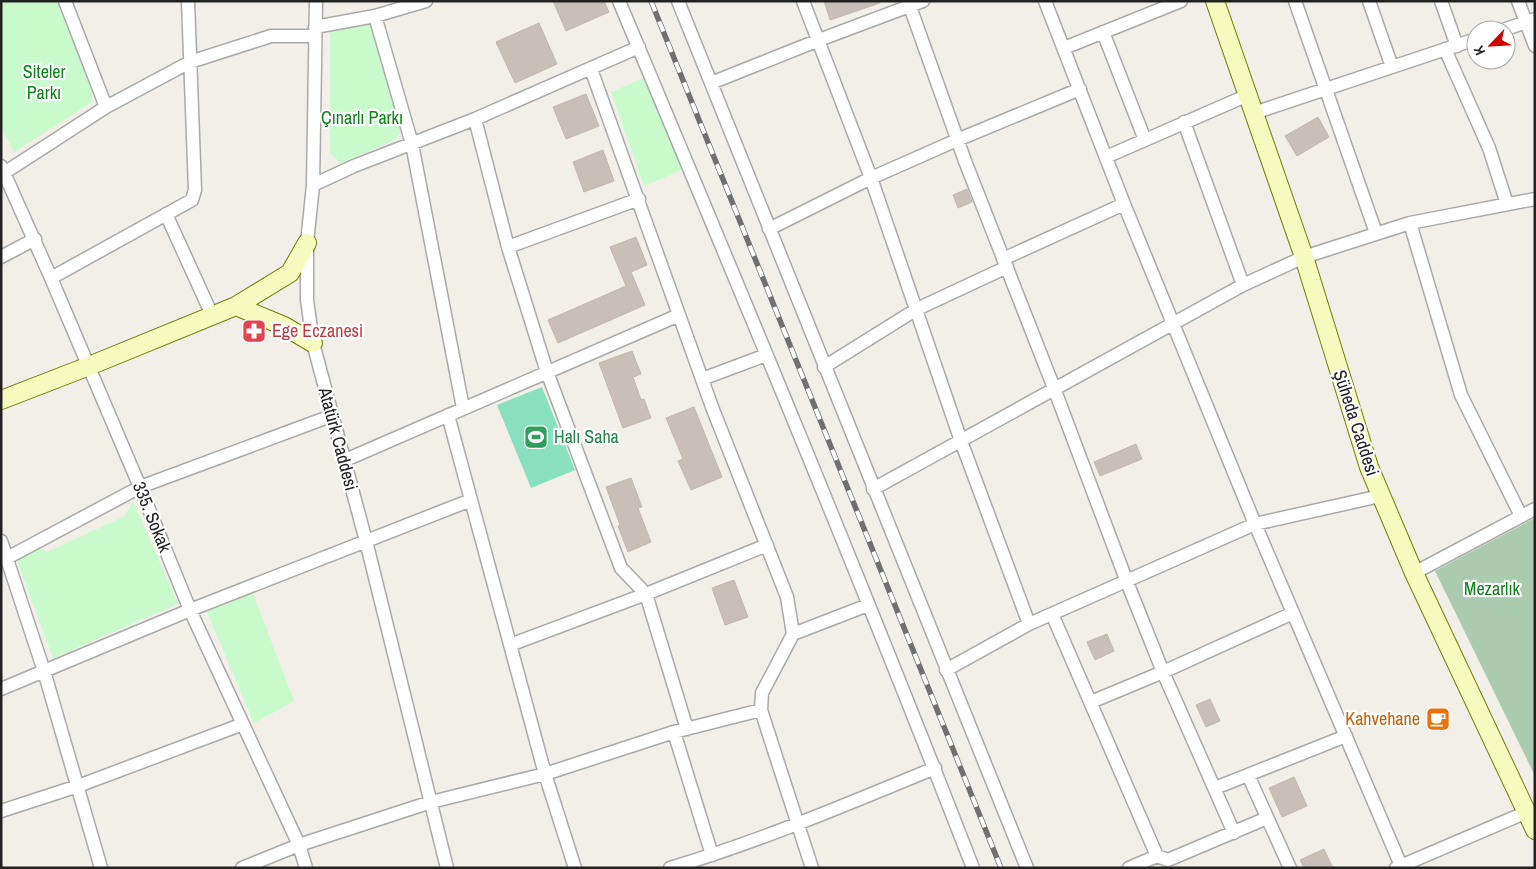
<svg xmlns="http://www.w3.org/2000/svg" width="1536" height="869" viewBox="0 0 1536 869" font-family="'Archivo Narrow',sans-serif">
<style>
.cemetery{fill:#aacbaf}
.park{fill:#c8facc}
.pitch{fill:#88e0be}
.building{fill:#c7bfb8;stroke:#c4b6ab}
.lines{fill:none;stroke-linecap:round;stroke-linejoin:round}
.street-casing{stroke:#a9a9a9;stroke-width:15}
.secondary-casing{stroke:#707d05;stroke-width:20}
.street{stroke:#fff;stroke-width:12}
.secondary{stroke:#f7fabf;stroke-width:18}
.rail-casing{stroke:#707070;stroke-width:5.5}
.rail{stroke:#fff;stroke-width:4;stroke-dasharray:11;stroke-linecap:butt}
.labels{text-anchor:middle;stroke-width:4.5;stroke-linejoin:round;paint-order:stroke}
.park-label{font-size:18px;fill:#0c8416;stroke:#fff}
.health-label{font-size:18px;fill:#be3a42;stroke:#fff;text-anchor:start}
.street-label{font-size:18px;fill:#222;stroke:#fff}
.leisure-label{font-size:18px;fill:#27864d;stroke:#fff;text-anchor:start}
.food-label{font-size:18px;fill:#c56008;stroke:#fff;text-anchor:end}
</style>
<rect width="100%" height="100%" fill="#f2efe9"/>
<!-- cemetery -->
<path class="cemetery" d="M1535,518V776L1435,571Z"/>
<!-- park -->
<path class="park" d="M1,1H59L92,89V102L14,152L1,126Z
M365,21L370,25L401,132L393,141L340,163L330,152V30Z
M646,77L686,168L644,186L611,92Z
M133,501L178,604L53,658L16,558L35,547L47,552L125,516Z
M253,593L294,701L254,723L207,612Z"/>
<!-- pitch -->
<path class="pitch" d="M542,387L575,470L531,488L497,405Z"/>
<!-- building -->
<path class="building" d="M553,1H604L609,12L566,31Z
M824,1H880V3L830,20Z
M539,23L557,64L515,83L496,42Z
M586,94L599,126L566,139L553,107Z
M1318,117L1329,137L1297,156L1285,136Z
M603,150L614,181L584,192L573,162Z
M967,189L972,202L958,208L953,195Z
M636,237L647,265L631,272L645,305L558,343L548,320L626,286L610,247Z
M632,351L641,374L633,377L641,400L644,399L651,418L623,428L599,363Z
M694,407L722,477L691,490L678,461L683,459L666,418Z
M1136,444L1142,459L1100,476L1094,462Z
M631,478L642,507L638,508L651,542L628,552L618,526L620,525L606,487Z
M734,580L748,617L725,625L712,588Z
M1107,634L1114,651L1095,660L1087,642Z
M1210,699L1220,721L1206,727L1196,705Z
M1294,777L1307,806L1282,817L1269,788Z
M1324,849L1333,868H1304L1300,860Z"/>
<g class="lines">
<!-- street casing -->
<g class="street-casing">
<path id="street" d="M65,1L106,107
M316,1L313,185L307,243V300L313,343L366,541L447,868
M619,1C740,289 860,577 973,868
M678,1L1027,868
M803,1L871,178L961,441L1029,624
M908,1L965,161L1054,388L1127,582L1163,672L1234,833
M1045,1L1124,204L1255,524L1402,868
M1295,1L1376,233
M1369,1L1392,67
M1441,1L1457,46
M1518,1L1535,46
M375,16L412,144L463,408
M315,27L375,16L426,1
M1503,30L1535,19
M1103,32L1145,140
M1064,48L1181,1
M1445,49L1489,148L1507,204
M591,69L712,407L787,597L793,634L762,693L761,710L812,868
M711,83L819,40L923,1
M1254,113L1476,39
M475,119L508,247L547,372L621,568L646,594L687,729
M1184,122L1243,285
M1106,157L1248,95
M1,166L51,278L140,487L190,610L299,845L306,868
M4,173L106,107L190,62L271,36H315
M313,185L354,166L475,119L639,47
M166,214L212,315
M1410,223L1461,395L1521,516
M769,229L871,178L957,140L1080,89
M508,247L639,199
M1,257L35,239
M1003,259L1124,204
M51,278L192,200L195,190L188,1
M824,367L917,309L1007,267
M702,379L766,355
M448,415L545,774L575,868
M343,461L679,315
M873,489L1243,285L1304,257L1410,223L1535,199
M1,541L44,671L101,868
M1,559L7,558L140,487L331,416
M1414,573L1535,509
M1052,614L1157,856L1168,860L1267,818
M793,634L868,605
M510,645L646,594L767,545
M946,670L1029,624L1255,524L1380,496
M1,689L190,610L471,500
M1091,702L1163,672L1293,613
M674,732L712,855
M1248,775L1290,868
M1215,788L1346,736
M1,811L78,786L243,724
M242,868L299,845L431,802L545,774L674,732L761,710
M670,868C761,841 847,804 935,768
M1129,868L1157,856
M1396,868L1527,812"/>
</g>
<!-- secondary casing -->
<g class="secondary-casing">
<path id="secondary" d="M1215,1L1304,257L1369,467L1414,573L1535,830
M236,306L284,326L313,343
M1,400L89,366L236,306L290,273L307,243"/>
</g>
<!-- street -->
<use href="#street" class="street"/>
<!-- secondary -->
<use href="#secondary" class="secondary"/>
<!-- rail casing -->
<g class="rail-casing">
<path id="rail" d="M651,1L1001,868"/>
</g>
<!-- rail -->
<use href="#rail" class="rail"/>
</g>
<!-- icons -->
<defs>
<g id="pharmacy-square" transform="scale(1.25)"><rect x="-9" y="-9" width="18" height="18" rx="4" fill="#e0444e" stroke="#fff"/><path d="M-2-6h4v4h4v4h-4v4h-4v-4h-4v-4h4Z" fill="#fff"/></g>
<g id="stadium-square" transform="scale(1.25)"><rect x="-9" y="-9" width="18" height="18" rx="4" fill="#2e9e5b" stroke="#fff"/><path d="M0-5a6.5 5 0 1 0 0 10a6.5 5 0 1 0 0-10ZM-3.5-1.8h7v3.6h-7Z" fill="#fff"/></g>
<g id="cafe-square" transform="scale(1.25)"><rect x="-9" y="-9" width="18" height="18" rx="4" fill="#e8710a" stroke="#fff"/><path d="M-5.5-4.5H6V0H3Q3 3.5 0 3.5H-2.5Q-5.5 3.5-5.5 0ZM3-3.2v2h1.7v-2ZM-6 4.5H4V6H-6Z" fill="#fff"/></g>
</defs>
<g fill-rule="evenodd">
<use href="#pharmacy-square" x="254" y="331"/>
<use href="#stadium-square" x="536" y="437"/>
<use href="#cafe-square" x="1438" y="719"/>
</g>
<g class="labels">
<!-- park labels -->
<g class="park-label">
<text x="44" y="78">Siteler<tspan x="44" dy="21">Parkı</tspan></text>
<text x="362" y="124">Çınarlı Parkı</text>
<text x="1492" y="595">Mezarlık</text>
</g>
<!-- health labels -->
<g class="health-label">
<text x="272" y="337">Ege Eczanesi</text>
</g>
<!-- street labels -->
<g class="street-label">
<text transform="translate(1356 423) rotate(72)" y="6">Şüheda Caddesi</text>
<text transform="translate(338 439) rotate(75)" y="6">Atatürk Caddesi</text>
<text transform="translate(152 517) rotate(68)" y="6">335. Sokak</text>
</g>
<!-- leisure labels -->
<g class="leisure-label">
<text x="554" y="443">Halı Saha</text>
</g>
<!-- food labels -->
<g class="food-label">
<text x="1420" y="725">Kahvehane</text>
</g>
</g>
<!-- border -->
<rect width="1536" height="869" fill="none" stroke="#222222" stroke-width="5"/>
<!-- north arrow -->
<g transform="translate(1491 45) rotate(245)"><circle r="24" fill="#ffffff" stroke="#a7a7a7"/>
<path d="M0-4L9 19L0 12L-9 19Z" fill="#d40000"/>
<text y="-8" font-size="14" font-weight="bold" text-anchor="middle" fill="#222222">K</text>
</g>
</svg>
